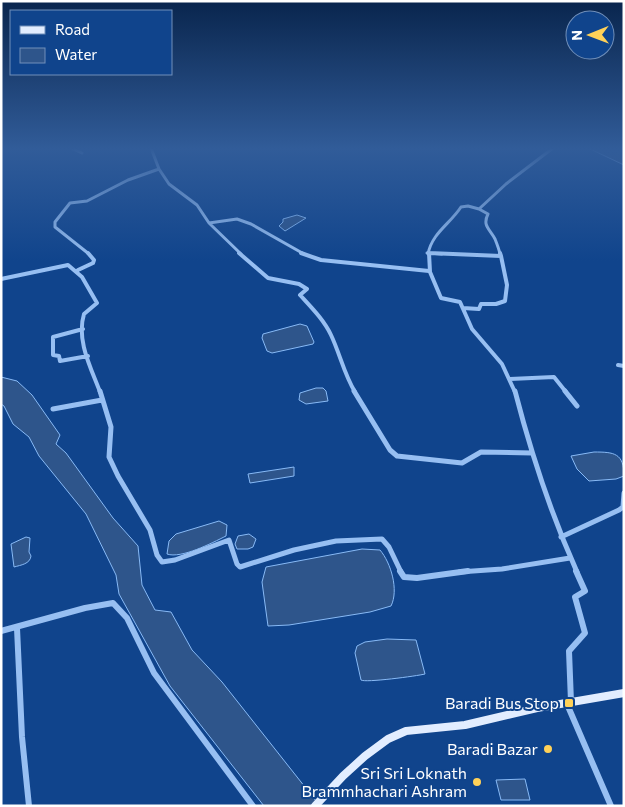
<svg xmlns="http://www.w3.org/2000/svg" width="625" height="807" viewBox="0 0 625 807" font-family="Commissioner,sans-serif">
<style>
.water{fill:#2e558b;stroke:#88baf6}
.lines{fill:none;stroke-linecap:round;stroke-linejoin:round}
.minor-far3{stroke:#97bff2;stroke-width:3}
.minor-far2{stroke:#97bff2;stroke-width:4}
.minor-far1{stroke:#97bff2;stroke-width:5}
.minor{stroke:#97bff2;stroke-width:6}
.major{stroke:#e2edff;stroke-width:8}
.poi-dot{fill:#ffd158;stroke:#10448c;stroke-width:2}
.labels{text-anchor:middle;stroke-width:4;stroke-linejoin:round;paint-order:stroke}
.near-poi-label{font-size:16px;fill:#fff;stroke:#10448c;text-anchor:end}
</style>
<rect width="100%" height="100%" fill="#10448c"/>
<!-- water -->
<path class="water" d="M588,148H624V165Z
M297,215L306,218L285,231L279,226L283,222V219Z
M300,324L307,326L314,342L313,344L272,353L267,351L262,338L263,334Z
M1,377L17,381L32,395L60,435L56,444L66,453L113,518L138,546L142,585L155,610L171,612L192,650L222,682L320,806H264L170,686L119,594L116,575L86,514L39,456L29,437L13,424L4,406L1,404Z
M316,388H323L326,391L328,401L306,404L299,400L300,393Z
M594,452C614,452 624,453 624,476L616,479L589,481L577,469L571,456Z
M294,467V476L250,483L248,474Z
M219,521L227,525L226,536C212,543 181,559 167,554L169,541L176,534Z
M249,534L256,539L253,547L248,549H237L235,544L238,536Z
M26,537L30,538L29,552L31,556C30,564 21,565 14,567L11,544Z
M362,549L380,550C391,563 399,590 391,606L370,612L289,625L268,626L262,582L266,567Z
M387,639L416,640L425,674C417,676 365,683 361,680L355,653L357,646L365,642Z
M525,779L530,800H501L496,780Z"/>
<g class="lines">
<!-- minor-far3 -->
<path class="minor-far3" d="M71,148L82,153
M151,148L159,169L169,184L197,205L209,223L237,219L251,224L304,254
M479,209L488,214C482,226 490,229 495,239C497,244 499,249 500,254
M209,223L241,254
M427,253L442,254
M89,254L55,227V222L70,203L87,201L128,180L159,169
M428,254C432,233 450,224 461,207L468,206L479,209L506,184L553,148"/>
<!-- minor-far2 -->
<path class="minor-far2" d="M239,253L268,278L299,284L307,289L300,295C311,307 324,320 331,335C340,354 344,374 355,392
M301,253L321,260L429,271
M429,253L430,272L441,298L460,302L472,329L502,364L515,392
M429,253L501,256L507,285L505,301L496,304H481L479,309L463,308
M500,253L501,256
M78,270L93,263L94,260L88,253
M1,279L68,265L82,277L97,303L84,314C76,340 91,368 100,392
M83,329L53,337V355L59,356L60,361L88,356
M618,365L624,366
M510,379L554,377L566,392"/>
<!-- minor-far1 -->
<path class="minor-far1" d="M100,391L111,427L109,457L118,476L150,530L157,555L162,562L175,560L229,540L237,564L240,567L294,550L336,541L382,539L389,547L401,572
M354,391L390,450L397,456L462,463L481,452L532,453
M515,391C531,453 551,514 577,572
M565,391L577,406
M53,409L102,400
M561,537L619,510L623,507L624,493
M459,572L502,569L570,558"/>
<!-- minor -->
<path class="minor" d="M400,571L404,577L417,578L468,571
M17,628L22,737L29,806
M1,631L85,608L113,603L127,618L154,673L253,806
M571,702L569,651L585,633L575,597L585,591L576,571
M567,704L611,806"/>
<!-- major -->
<path class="major" d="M315,806L343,776L365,756L388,739L406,731L465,725L537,708L624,693"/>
</g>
<!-- sky -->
<linearGradient id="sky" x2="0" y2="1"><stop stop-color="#09254d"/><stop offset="0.57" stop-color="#315c99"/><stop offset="1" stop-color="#315c99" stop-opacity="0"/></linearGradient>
<rect width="625" height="261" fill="url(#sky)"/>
<!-- markers -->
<g class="poi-dot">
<rect x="564" y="698" width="10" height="10" rx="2.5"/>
<circle cx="548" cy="749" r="5"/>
<circle cx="477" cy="782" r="5"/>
</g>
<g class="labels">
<!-- near-poi labels -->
<g class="near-poi-label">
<text x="559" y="709">Baradi Bus Stop</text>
<text x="538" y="755">Baradi Bazar</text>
<text x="467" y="779">Sri Sri Loknath<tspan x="467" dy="18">Brammhachari Ashram</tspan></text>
</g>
</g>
<!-- border -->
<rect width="625" height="807" fill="none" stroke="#ffffff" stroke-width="5"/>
<!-- legend -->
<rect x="10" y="10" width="162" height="65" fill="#10448c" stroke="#708fba"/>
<rect x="20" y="26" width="25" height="8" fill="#e2edff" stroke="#708fba"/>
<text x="55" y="35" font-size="15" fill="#ffffff">Road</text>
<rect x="20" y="48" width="25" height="15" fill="#2e558b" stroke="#708fba"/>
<text x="55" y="60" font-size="15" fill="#ffffff">Water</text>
<!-- north arrow -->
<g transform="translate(590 35) rotate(269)"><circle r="24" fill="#10448c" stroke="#708fba"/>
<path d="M0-4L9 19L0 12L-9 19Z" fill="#ffd158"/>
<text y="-8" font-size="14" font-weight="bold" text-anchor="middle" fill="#ffffff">N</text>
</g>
</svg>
